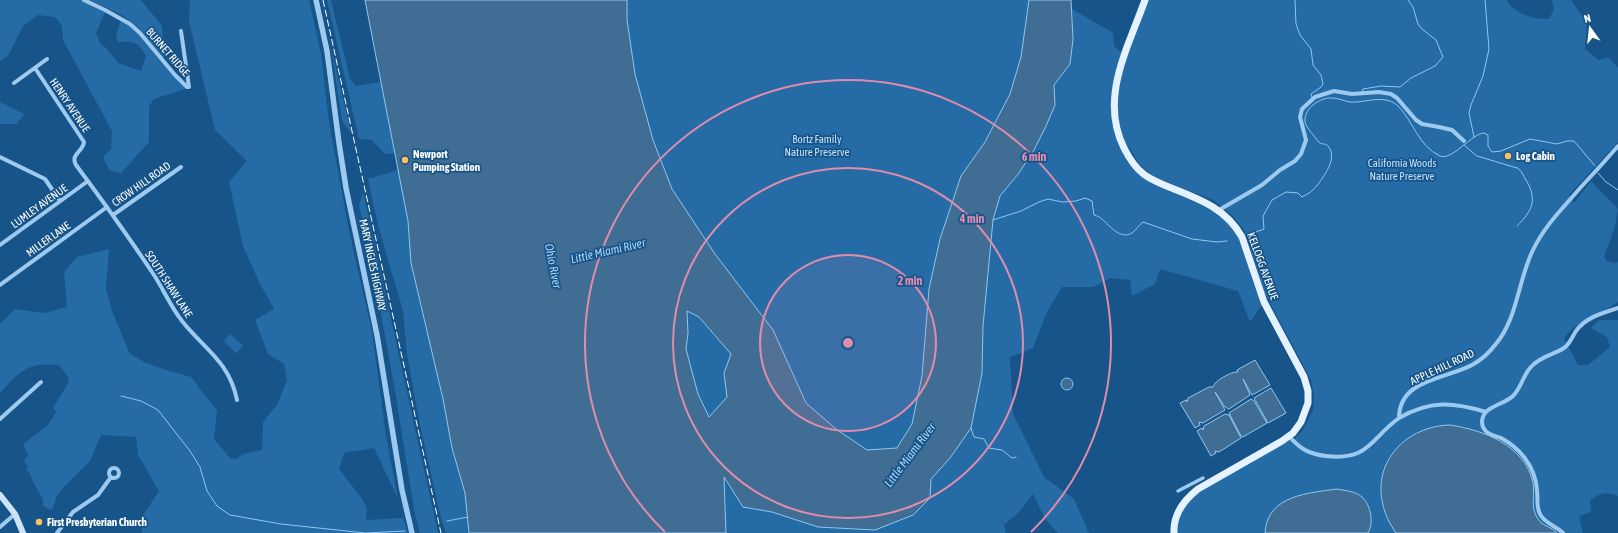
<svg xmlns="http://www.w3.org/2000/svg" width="1618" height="533" viewBox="0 0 1618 533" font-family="'Asap Condensed',sans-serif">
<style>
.green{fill:#256ca7}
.water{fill:#406d94;stroke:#90c7f1;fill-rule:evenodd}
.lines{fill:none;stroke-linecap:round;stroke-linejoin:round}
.stream{stroke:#90c7f1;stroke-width:1}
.pedestrian{stroke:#9ecaef;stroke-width:3.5}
.minor{stroke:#9ecaef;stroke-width:4}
.tertiary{stroke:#9ecaef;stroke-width:5.5}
.secondary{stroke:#cbe4fa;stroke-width:6}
.primary{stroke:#e5f2ff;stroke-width:7}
.rail{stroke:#fff;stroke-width:1;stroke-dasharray:7 3;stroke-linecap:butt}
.ring{fill:none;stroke:#e08cad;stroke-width:2}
.poi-dot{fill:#ffc05b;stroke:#165489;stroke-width:1.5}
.labels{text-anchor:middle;stroke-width:3.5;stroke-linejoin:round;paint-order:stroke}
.street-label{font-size:11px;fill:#fff;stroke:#165489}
.park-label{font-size:11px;fill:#c4e2fb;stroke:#165489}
.poi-label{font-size:11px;font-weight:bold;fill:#fff;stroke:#165489;text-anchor:start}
.water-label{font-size:12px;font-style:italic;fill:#a9d4f6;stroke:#165489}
.centre{fill:#e08cad;stroke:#165489;stroke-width:2}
.ring-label{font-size:12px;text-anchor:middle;font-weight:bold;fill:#e08cad;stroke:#165489;stroke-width:3.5;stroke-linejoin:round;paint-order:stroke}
</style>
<rect width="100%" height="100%" fill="#165489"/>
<!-- green -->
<path class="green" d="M0,0H82L105,12L96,33L101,45L105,47L118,63L141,71L146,56C139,43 134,40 118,42L116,35L121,20L136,31L184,87L185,89L154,99L149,106V142L121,173L109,170L103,157L111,149L112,131L63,40L62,26L55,17L38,15L23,26L8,56L0,61Z
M90,0H141L162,26L164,59L139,28L122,15Z
M190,0H309L321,54L329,122L348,226L372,332L386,436L398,499L374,448L344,453L339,469L363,500L367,509L366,520L403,518L408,533H142L141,518L159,491L138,455L136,437L101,435L90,461L63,488L57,496L52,510L43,506V499L35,486L29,472L26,470L28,467L24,461L28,455L23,444L48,425L56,412L53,408L69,382L68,377L59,365C26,362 21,371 0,393V324L15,309L44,313L67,307L64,272L77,257L109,249L106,289L112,311L130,354L144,362L166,370L191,377L217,411L214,439L230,458L236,459L243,454L262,450L263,422L277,405L287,380L284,364L268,354L255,320L274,309L259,282L243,246L229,182L247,161L215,130L189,21Z
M327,0H331L350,79L356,86L381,82L395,153L385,154L372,140L359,139Z
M627,0H1029L1021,57L1010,94L985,142L961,176L940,239L929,289L922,376L912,424L897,448L816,460L773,330L715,254L671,189L653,140L635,74L627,20Z
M1141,0H1508L1507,2C1519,15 1532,19 1549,19L1554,9L1552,0H1571L1587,23L1585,49L1598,60L1608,57L1618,68V142L1569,195L1574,203L1591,181L1618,209L1615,226L1604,257L1607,261L1614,263L1618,262V302L1573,328L1564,338L1578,365H1588L1610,347L1607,337L1591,328L1599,320H1618V496C1607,491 1599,493 1590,500L1591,512L1579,516L1583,533H1174V529L1188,498L1289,436L1293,440L1303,430L1313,410L1314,396L1311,380L1264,292L1244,230L1232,215L1213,200L1154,177L1139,164L1129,147L1123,144L1138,170L1206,202L1236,228L1264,302L1250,322L1238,291L1160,269L1155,284L1132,296L1130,280L1110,278L1093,287H1062L1047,312L1033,348L1010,357L1013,414L1044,477L1074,499L1089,533H1058L1045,519L1033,494L1019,512L1004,525L1006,533H726L723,477L743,507L772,512L818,527L930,498L931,479L950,458L982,373L983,326L993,220L1000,196L1019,173L1034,150L1055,105L1054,85L1070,64L1073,39L1072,9L1113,33L1114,46L1121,52Z
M331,48L348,120L352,134L342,121Z
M0,102L24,114L17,124H0Z
M398,170L408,221L411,263L443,399L452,448L465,493L469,533H446L440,514L420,425L407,354L403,311L378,225L368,179Z
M363,192L438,533H420L415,515L395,391L369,248L359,206Z
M687,311L699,317L731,354L724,373L727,397L709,418L698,394L686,349L688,333Z
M230,334L243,346L236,353L224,341Z"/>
<!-- water -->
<path class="water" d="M365,0H627V20L635,74L653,140L672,189L715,254L773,330L806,403L836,429L867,450L897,448L912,424L922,376L929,289L940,239L961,176L985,142L1010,94L1021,57L1029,0H1071L1073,39L1070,64L1054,85L1055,105L1046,126L1034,150L1019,173L1000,196L993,220L983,326L982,373L971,428L950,458L931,479L930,498L913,515L875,530L818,527L772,512L743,507L724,477L726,533H469L465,493L452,448L443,399L411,263L408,221ZM687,311L699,317L731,354L724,373L727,397L709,417L698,394L686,349L688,333Z
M1255,360L1270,385L1252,395L1243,379L1250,395L1229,409L1225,407L1215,392L1225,410L1203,423L1199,422L1200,425L1195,428L1180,403L1186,400L1187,402L1188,398L1209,387H1213C1214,381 1232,371 1238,372L1237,370Z
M1061 384a6 6 0 1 1 12 0a6 6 0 1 1-12 0Z
M1271,388L1286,413L1268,423L1254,398Z
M1251,399L1254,401L1267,423L1243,437L1241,436L1229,413Z
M1225,414L1229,415L1241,438L1219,452L1215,451L1216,453L1211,456L1197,431L1202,428L1203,430L1204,426Z
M1450,425C1483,430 1525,445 1533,483C1535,495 1530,508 1538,519C1542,526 1552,527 1557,533H1396C1390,524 1385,515 1383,505C1372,461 1407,426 1450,425Z
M1337,489C1346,491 1355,491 1362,497C1371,505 1374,523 1368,533H1265C1267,495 1309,493 1337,489Z"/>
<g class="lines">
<!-- stream -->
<path class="stream" d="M1295,0L1296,24L1300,35L1311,49L1313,65L1321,75L1323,84L1321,87L1311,94L1312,98
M1362,92L1363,89L1381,86L1400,87L1411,78L1435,66L1443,57L1436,40L1422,29L1418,24L1413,7L1408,0
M1474,137L1469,113L1471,105L1483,76L1489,49L1485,0
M1464,145L1477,156L1517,168C1522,170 1523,176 1526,180C1538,200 1532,211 1517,226
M1598,173L1606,182L1618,190
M993,220L1021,211L1039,202L1048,199L1062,202L1076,201L1085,198L1092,201L1094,215C1097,216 1100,217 1102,219C1110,226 1120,240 1132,233C1136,230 1139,225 1143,222L1192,239L1217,242L1227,241
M1247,235L1264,229L1263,216L1272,200L1286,192L1298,193L1302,197C1313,192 1317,186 1323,177C1329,168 1336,156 1328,146C1326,143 1323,145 1320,143C1316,140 1314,135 1310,131C1308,128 1305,125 1305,121C1304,108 1321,97 1332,98C1338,98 1344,101 1350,102C1366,103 1383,94 1397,105C1413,120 1418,146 1440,156C1452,161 1471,134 1484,133L1488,135V146L1492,152L1501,151L1530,139L1557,144L1567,141H1574L1595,166
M121,396L141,401L158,410L190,451L200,467L207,491L217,506L230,515L281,524L365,533
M971,428L974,437L984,439L989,448L1002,450L1012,458L1016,457
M447,521L468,517
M366,533L405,531"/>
<!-- pedestrian -->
<path class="pedestrian" d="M1178,491L1203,478"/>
<!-- minor -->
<path class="minor" d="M84,0L105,10L130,24L140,33L175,75L187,87H189L181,31
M35,68L84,142C83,152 70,154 76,165C102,200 128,236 152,272C163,288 170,306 182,321C204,349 229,361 237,400
M14,83L47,59
M0,157L45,179L60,201
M1219,210L1262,185L1280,170L1295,161L1301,154L1306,140L1300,117L1302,109L1315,97L1334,91L1352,94L1379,92L1391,94L1397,98L1416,120L1422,124L1439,127L1452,130L1464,141
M113,215L181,167
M0,245L88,181
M0,285L107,207
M1399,418C1430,400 1453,402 1486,412
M0,419L41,382
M1289,436C1300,449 1309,454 1326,456C1369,461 1370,439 1399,418C1399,379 1446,379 1472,365C1481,360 1489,353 1495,345C1517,320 1518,282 1532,252C1544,226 1563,208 1581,187C1594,173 1606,160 1618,146
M109 473a5 5 0 1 1 10 0a5 5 0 1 1-10 0Z
M0,527L15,514
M57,533L73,512L98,495L111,477
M1563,533C1556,526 1544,523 1540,514C1536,507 1538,498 1537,490C1536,478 1531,466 1524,457C1518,449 1510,443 1501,438C1496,436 1488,435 1485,430C1483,428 1482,424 1482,421C1483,406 1504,405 1513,396C1521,388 1523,376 1530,368C1539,357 1553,355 1564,348C1570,344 1572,337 1576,331C1586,317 1603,313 1618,308"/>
<!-- tertiary -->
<path class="tertiary" d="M316,0L327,51L339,143L346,188L377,335L402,490L412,533"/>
<!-- secondary -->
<path class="secondary" d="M0,495L15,514L23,533"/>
<!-- primary -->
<path class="primary" d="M1145,0C1128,48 1099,98 1124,148C1137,174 1148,179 1174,189C1202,200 1227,210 1242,237L1264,302L1304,377L1308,391V403L1301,422L1293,433L1282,441L1198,489C1184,500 1173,514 1174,533"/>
<!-- rail -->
<path class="rail" d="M323,0L441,533"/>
</g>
<!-- distance rings -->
<circle cx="848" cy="343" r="88" fill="#e08cad" fill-opacity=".12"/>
<g class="ring">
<circle cx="848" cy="343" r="88"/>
<circle cx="848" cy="343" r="175"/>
<path d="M665 532A263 263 0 1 1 1031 532"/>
</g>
<!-- markers -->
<g class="poi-dot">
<circle cx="1508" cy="156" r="4"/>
<circle cx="405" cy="160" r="4"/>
<circle cx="39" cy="522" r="4"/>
</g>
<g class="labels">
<!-- street labels -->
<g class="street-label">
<text transform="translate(168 52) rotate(49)" y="4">BURNET RIDGE</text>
<text transform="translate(70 105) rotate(56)" y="4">HENRY AVENUE</text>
<text transform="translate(141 184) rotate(-35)" y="4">CROW HILL ROAD</text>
<text transform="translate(39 206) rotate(-36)" y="4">LUMLEY AVENUE</text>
<text transform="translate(48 239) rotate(-36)" y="4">MILLER LANE</text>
<text transform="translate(373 265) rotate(78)" y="4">MARY INGLES HIGHWAY</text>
<text transform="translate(1263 266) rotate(70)" y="4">KELLOGG AVENUE</text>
<text transform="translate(169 284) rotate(57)" y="4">SOUTH SHAW LANE</text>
<text transform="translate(1442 367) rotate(-25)" y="4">APPLE HILL ROAD</text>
</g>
<!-- park labels -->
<g class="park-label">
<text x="817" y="143">Bortz Family<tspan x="817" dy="13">Nature Preserve</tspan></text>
<text x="1402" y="167">California Woods<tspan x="1402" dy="13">Nature Preserve</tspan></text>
</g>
<!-- poi labels -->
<g class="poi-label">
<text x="413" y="158">Newport<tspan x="413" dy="13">Pumping Station</tspan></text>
<text x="1516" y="160">Log Cabin</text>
<text x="47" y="526">First Presbyterian Church</text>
</g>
<!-- water labels -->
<g class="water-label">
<text transform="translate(608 251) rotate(-13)" y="4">Little Miami River</text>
<text transform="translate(553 266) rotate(79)" y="4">Ohio River</text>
<text transform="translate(910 455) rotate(-53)" y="4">Little Miami River</text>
</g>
</g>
<circle cx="848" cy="343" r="6" class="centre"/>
<g class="ring-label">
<text x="1034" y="161">6 min</text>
<text x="972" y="223">4 min</text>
<text x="910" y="285">2 min</text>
</g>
<!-- north arrow -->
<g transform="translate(1590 28) rotate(345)" stroke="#165489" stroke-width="3" paint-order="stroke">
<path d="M0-3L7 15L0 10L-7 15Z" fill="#ffffff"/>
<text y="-6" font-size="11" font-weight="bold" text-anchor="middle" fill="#ffffff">N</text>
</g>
</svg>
